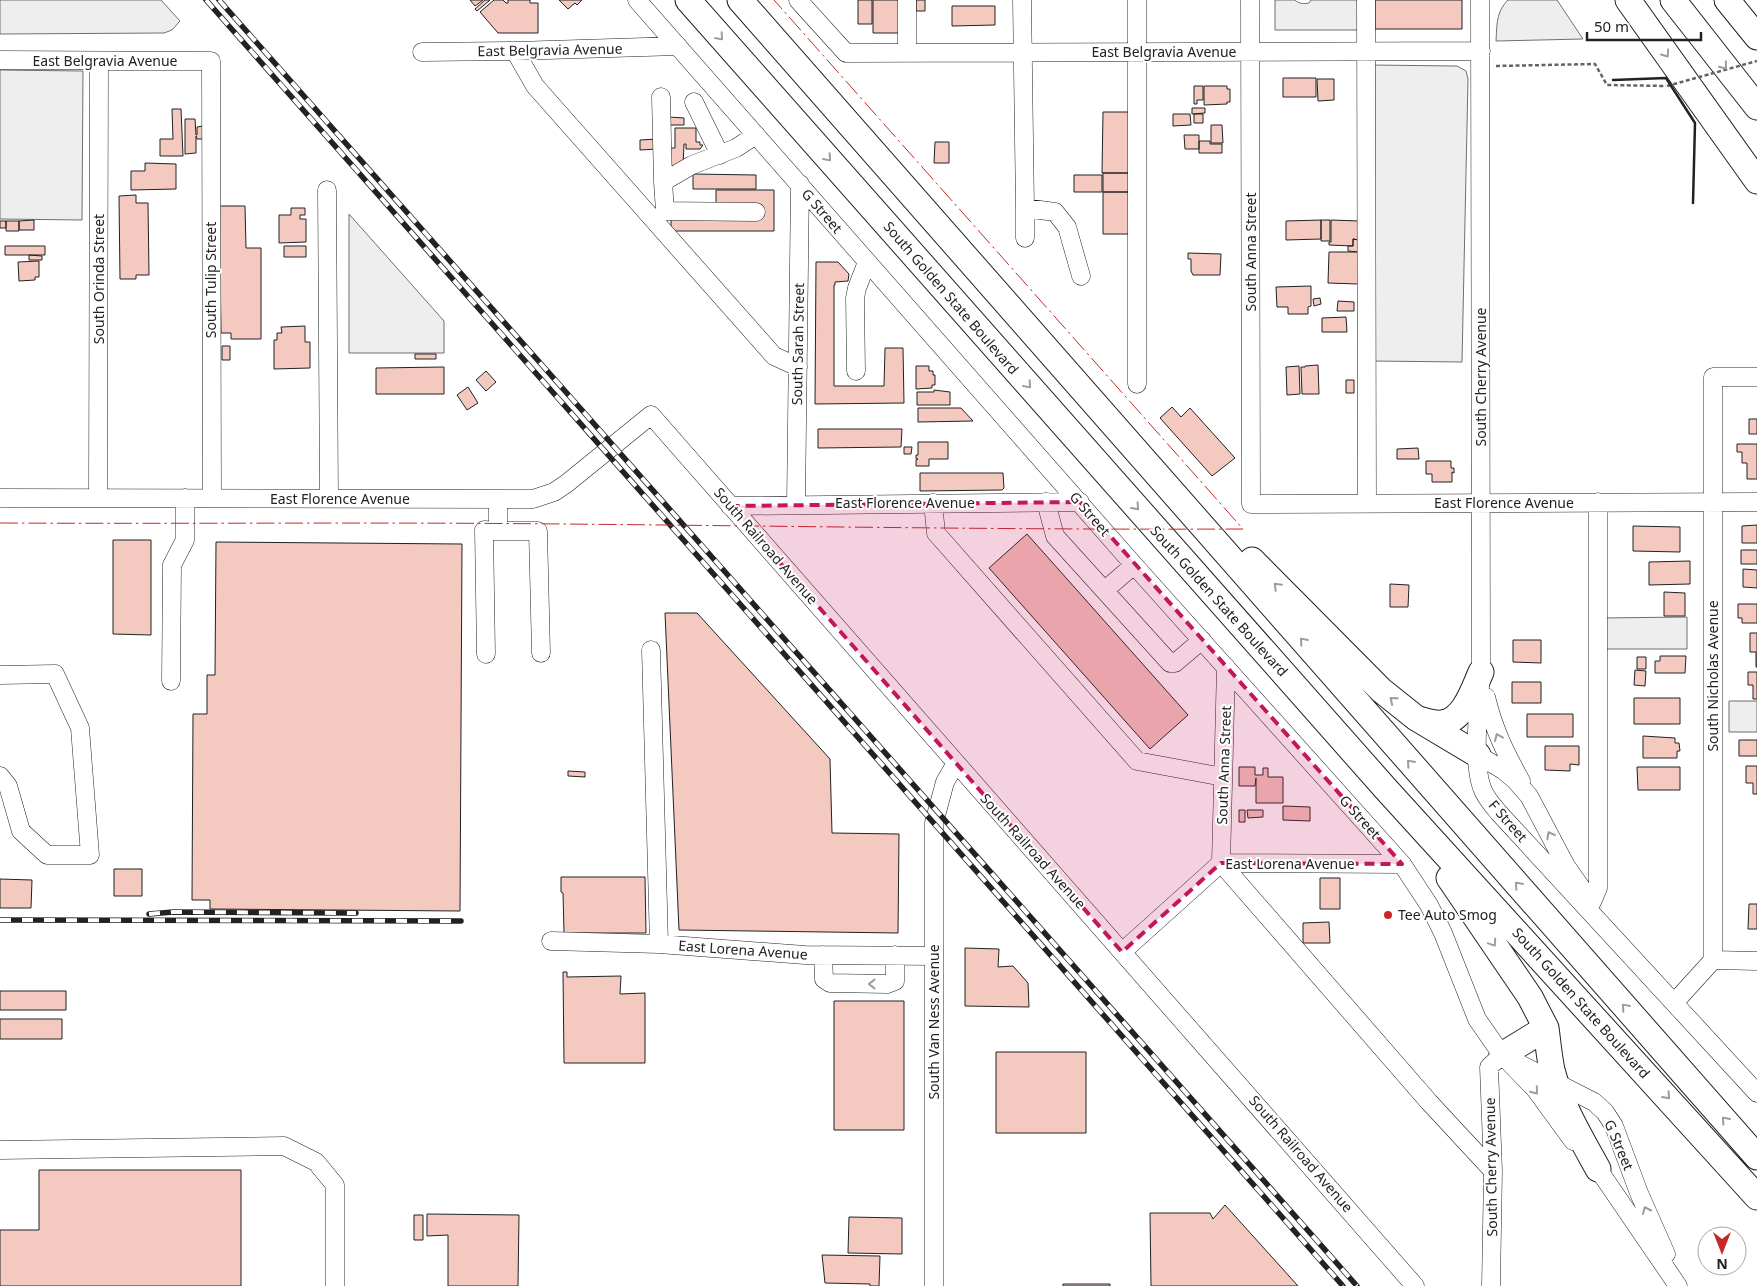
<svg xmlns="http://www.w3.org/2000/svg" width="1757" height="1286" viewBox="0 0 1757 1286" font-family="'Noto Sans',sans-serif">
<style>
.green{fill:#eee;stroke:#6f6f6f}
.building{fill:#f3c9c0;stroke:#222}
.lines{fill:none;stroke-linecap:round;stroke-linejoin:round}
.minor-casing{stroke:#222;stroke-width:19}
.highway-casing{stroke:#222;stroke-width:27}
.path{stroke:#646464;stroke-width:2.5;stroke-dasharray:4 2.5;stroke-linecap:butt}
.minor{stroke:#fff;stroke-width:18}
.highway{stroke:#fff;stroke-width:25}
.rail-casing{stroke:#222;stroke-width:5.5}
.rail{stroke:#fff;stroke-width:4;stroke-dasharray:11;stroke-linecap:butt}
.path-bridge{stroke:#646464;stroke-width:2.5;stroke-dasharray:4 2.5;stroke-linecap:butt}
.wall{stroke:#222;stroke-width:2.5}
.power{stroke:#c62828;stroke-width:1;stroke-dasharray:18 4 2.5 4;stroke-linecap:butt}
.oneway{stroke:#9c9c9c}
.marked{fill:#c2185b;fill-opacity:0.2;stroke:#c2185b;stroke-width:4;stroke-dasharray:10 6;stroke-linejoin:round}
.poi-dot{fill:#c62828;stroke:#fff;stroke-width:2}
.labels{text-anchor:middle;stroke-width:4;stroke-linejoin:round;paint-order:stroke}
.street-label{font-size:14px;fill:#222;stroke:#fff}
.poi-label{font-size:14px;fill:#222;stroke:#fff;text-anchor:start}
</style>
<rect width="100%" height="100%" fill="#fff"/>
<!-- green -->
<path class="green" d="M0,0H161L180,21L172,30L164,33L0,34Z
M1275,0H1295C1299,4 1304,4 1309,3L1311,0H1360V30H1275Z
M1508,0H1557L1583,39L1496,41C1497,25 1496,12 1508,0Z
M1371,65L1457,66L1466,71L1468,79L1462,362L1372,361Z
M0,70L83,71L82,220L0,219Z
M349,214L444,321V353H349Z
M1687,617V649H1600V618Z
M1729,701H1757V732H1729Z"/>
<!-- building -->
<path class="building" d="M470,0H483L475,6Z
M485,0H490L477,11L475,9Z
M494,0H503L506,3H508V0H530V3H538V33H498L480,12Z
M559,0H582L577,5L575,3L568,9Z
M858,0H872V24H858Z
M873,0H902V33H873Z
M916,0H925V11H916Z
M1375,0H1462V29H1375Z
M952,6H995V25L952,26Z
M1283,78H1316V97H1283Z
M1317,79H1334V100L1318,101Z
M1194,86H1203V100H1197V104H1194Z
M1204,86H1227V89H1230V102H1227V104L1204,105Z
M1192,108H1205V113L1192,114Z
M172,109H181L183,156H160V139H173Z
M1103,112H1132L1131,173H1102Z
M1173,114H1190L1191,125L1173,126Z
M1194,114H1203V123H1194Z
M669,117L684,118V125H669Z
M185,119H195L196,135H197V127L203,126V139H197L196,136V153L185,154Z
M1211,125H1222L1223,143H1211Z
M675,128H696V142H700V145H703L700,149H686V144H684L683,166H668V148H675Z
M1184,135H1199V149H1185Z
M657,139V149L640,150V140Z
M1199,141H1210V144H1222V153H1199Z
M935,142H949V163H934Z
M145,163L176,164V189L131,190V171H145Z
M1103,173H1131V192H1103Z
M693,174L756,175V189H693Z
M1074,175H1102V192H1074Z
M716,190H774V231H671V219H762V205H716Z
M1103,192H1131V234H1103Z
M136,195V203H148L149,275H136V279H120L119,196Z
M219,206H245L246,248H261V339H231V333H221Z
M291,208H305V215H300V219H306V242L279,243V215H291Z
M34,220V230H19V221Z
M1321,220V239L1286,240V221Z
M1321,220H1330V241H1321Z
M1331,220L1359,221V240L1353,239V246L1329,245V242H1331Z
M0,221H6V228H0Z
M6,221H19V231H6Z
M1353,239L1359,240V252L1348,251V246H1353Z
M5,246H45V255H5Z
M284,246H306V257H284Z
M1329,252H1359L1358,284L1328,283Z
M1188,253L1221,254L1220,275H1193L1191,271V259H1188Z
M29,255L42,256V260H29Z
M39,261V277H35V280L19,281L18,262Z
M816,262H838L849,274L848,281L835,282V285H834V386H884L885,348H903L904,403L815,404Z
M1311,286V306L1308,307V314H1288V307H1277L1276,287Z
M1320,298L1321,304L1314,306L1313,299Z
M1338,301L1354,302V311H1337Z
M1346,317L1347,332H1322V318Z
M305,326V342H310V368L274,369V340H277V333H282L281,327Z
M222,346H230V360H222Z
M415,354H436V359H415Z
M1318,365L1319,394H1302L1301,367H1305V366Z
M916,366H929V371H933V375H935V385H932V388L916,389Z
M1299,366L1300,394L1287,395L1286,367Z
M444,367V394H376V368Z
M486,371L496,382L486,391L476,380Z
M1346,380H1354V393H1346Z
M468,387L478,403L467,410L457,395Z
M934,390L950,392V405H917V392H934Z
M1172,407L1181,417L1190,408L1235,458L1212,476L1160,418Z
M918,408H961L973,421L918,422Z
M1749,419H1757V434H1749Z
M818,429H902L901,447L818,448Z
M918,442H948V459H929V466H916V460L918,459H916V455H918Z
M1737,444H1757V479H1747V463H1742V452H1737Z
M904,447H912L911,454H904Z
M1418,448L1419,459H1397V449Z
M1426,461H1451V468H1454V473L1452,472V482H1432V474H1426Z
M920,473H1003L1004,488L1002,490L920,491Z
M1757,525V543H1742V526Z
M1633,526L1680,527V552L1633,551Z
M1027,534L1188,715L1150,749L989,568Z
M113,540H151V635L113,634Z
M216,542L462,544L460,911L210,909V900H192L193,714H207V675H215Z
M1741,550H1757V564H1741Z
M1690,561V584L1649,585V562Z
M1743,569L1757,570V588L1743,587Z
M1390,584L1409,585L1408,607H1390Z
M1664,592L1685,593V616H1664Z
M1738,604H1757V623H1742V618H1738Z
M665,613H697L830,759L832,833L899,834L898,933L679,930Z
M1750,633H1757V667H1756V652H1750Z
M1513,640H1541V663L1513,662Z
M1660,656H1686L1685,673H1655V661H1660Z
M1637,657H1646V669H1637Z
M1635,670L1646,671L1645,686L1634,685Z
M1748,672H1757V699H1753V685H1748Z
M1512,682H1541V703H1512Z
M1634,698H1680V724H1634Z
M1527,714H1573V737H1527Z
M1643,736L1675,738V743H1679L1680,751H1677V758H1643Z
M1739,740H1757V756H1739Z
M1545,746H1579V765L1570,764V771L1545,770Z
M1746,766H1757V794H1753V783H1746Z
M1239,767H1255V775H1263V768H1268V777H1283V803H1256V778L1255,786H1239Z
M1637,767H1680V790H1638Z
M568,771L585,772V777L568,776Z
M1283,806L1310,807V821L1283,820Z
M1239,810H1245V822H1239Z
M1247,810H1263V817L1248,818Z
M114,869H142V896H114Z
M561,877H645L646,933H564L563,893L561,892Z
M1320,878H1340V909H1320Z
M0,879L32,880L31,908H0Z
M1749,904H1757V929H1748Z
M1329,922L1330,943H1303V923Z
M965,948L999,949L998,967L1013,966L1028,983L1029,1007L965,1006Z
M563,972H567V977L621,976L620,994L645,993V1063H564Z
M0,991H66V1010H0Z
M834,1001H904V1130H834Z
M0,1019H62V1039H0Z
M996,1052H1086V1133H996Z
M39,1170H241V1286H0V1230H39Z
M1225,1205L1298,1286H1151L1150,1213H1210L1213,1219Z
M427,1214L519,1215L518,1286H448V1235L427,1236Z
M414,1215H423V1240H414Z
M849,1217L902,1218V1254L848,1253Z
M822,1255L880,1256L879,1286H870V1284L825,1283Z
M1063,1284H1110V1286H1063Z"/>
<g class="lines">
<!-- minor casing -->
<g class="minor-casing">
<path id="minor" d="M637,0L1134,565L1402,864L1429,905L1443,933L1477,1019L1502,1055L1535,1089L1573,1141
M798,0L846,53L1481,51
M1022,0L1025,208L1055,212L1067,227L1081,276
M1250,0L1251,504L1757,502
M1366,0L1367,503
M1480,0L1481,672C1479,702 1472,761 1482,788C1485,797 1493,806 1499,813L1757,1093
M515,51L535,86L774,356L798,367
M422,52L515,51L678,46
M907,53V0
M0,60L211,61L212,498
M661,97L663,182
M694,102L720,155
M756,135L736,148L692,165L663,182L665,211L756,212
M327,190L329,498
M1025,208V238
M856,371L855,298L857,288L867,262
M1137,384V0
M98,497L99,61
M0,498L533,499L554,492L566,484L651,415L1415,1286
M498,500V531H538L541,653
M1046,502L1055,536L1170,663H1175L1202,640
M933,503L936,533L1137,761L1223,777
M796,504L800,184
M730,506L1080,502
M1105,590L1134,565
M651,650L659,944
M486,654L484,530L498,531
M1226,667L1221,863L1429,1102L1493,1171
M0,675L55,674L80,728L90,855H47L21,831L8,786L0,776
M171,681L172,565L185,540V498
M1486,697C1494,730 1505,752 1521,781
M1478,755L1503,770L1515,780L1529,796L1566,866L1587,896
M1592,902L1598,888V502
M551,941L659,944L805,955L934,956
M1122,952L1221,863L1402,864
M823,955L824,979L830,983L887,984L895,981V955
M1713,960L1757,961
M1674,1003L1713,960V377H1757
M1514,1061L1594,1102L1605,1112L1614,1126L1639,1193L1666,1254
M0,1150L284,1146L316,1162L335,1185V1286
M1590,1160L1598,1169L1678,1286
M934,1286V823L945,782L956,763
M1491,1286L1493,1171L1489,1067L1502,1055"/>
</g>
<!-- highway casing -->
<g class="highway-casing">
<path id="highway" d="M688,0L1385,788L1757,1197
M740,0L1757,1157
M1628,0L1757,181
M1673,0L1757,107
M1727,0L1757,37
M1252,560L1381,690L1416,718L1478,755
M1419,719C1426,721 1434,724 1442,723C1464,720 1473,690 1481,672
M1449,878L1530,997L1546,1028L1502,1055
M1546,1028C1548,1042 1549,1056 1552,1070C1561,1105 1581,1138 1598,1169"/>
</g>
<!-- path -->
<path class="path" d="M1496,66L1595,64L1607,85L1666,86"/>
<!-- minor -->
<use href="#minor" class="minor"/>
<!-- highway -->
<use href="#highway" class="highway"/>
<!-- rail casing -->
<g class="rail-casing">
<path id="rail" d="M206,0L1343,1286
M219,0L1357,1286
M149,914L173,912L356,913
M0,920L461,921"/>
</g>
<!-- rail -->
<use href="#rail" class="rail"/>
<!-- path-bridge -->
<path class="path-bridge" d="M1667,86L1757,61"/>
<!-- wall -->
<path class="wall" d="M1613,80L1666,78L1695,123L1693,203"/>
<!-- power -->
<path class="power" d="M0,523C187,524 375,522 562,524C789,526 1016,530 1243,529L774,0"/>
</g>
<!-- one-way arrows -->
<defs><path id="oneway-chevron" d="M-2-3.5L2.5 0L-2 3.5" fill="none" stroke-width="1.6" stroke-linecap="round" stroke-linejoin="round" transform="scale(1.25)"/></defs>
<g class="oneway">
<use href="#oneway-chevron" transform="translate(720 37) rotate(49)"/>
<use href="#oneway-chevron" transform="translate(1666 54) rotate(55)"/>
<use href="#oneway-chevron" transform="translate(1724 66) rotate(52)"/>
<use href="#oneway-chevron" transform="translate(828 158) rotate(49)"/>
<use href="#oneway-chevron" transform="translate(1028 385) rotate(49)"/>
<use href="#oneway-chevron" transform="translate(1136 507) rotate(48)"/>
<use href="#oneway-chevron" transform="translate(1277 586) rotate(-135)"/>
<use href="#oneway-chevron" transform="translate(1303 641) rotate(-131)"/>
<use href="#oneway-chevron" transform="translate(1393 700) rotate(-140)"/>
<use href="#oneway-chevron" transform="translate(1498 737) rotate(-113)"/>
<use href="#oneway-chevron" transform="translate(1410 763) rotate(-131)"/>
<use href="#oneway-chevron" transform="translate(1550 835) rotate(-118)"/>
<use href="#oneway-chevron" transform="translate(1518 885) rotate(-131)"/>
<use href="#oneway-chevron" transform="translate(1493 943) rotate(56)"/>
<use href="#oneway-chevron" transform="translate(872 984) rotate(-180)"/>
<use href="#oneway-chevron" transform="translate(1625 1007) rotate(-131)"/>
<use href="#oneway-chevron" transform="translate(1535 1091) rotate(51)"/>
<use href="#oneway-chevron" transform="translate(1667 1096) rotate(48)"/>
<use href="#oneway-chevron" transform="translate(1725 1120) rotate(-131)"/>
<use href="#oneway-chevron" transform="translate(1646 1210) rotate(-114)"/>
</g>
<!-- marked area -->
<path class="marked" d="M1080,502L1402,864L1221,863L1122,952L730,506Z"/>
<!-- markers -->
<circle class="poi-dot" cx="1388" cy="915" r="5"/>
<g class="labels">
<!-- street labels -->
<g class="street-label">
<text transform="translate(550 50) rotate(-1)" y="5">East Belgravia Avenue</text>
<text x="1164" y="57">East Belgravia Avenue</text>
<text x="105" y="66">East Belgravia Avenue</text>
<text transform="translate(822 211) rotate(49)" y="5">G Street</text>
<text transform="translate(1251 252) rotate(-90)" y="5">South Anna Street</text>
<text transform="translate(99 279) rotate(-90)" y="5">South Orinda Street</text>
<text transform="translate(211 280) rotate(-90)" y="5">South Tulip Street</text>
<text transform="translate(951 298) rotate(49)" y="5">South Golden State Boulevard</text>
<text transform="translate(798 344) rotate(-89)" y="5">South Sarah Street</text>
<text transform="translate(1481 377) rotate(-90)" y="5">South Cherry Avenue</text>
<text x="340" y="504">East Florence Avenue</text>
<text x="905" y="508">East Florence Avenue</text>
<text x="1504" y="508">East Florence Avenue</text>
<text transform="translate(1090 514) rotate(49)" y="5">G Street</text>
<text transform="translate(766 546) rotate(49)" y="5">South Railroad Avenue</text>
<text transform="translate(1219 601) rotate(48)" y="5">South Golden State Boulevard</text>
<text transform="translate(1713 676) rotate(-90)" y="5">South Nicholas Avenue</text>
<text transform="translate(1224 765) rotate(-88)" y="5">South Anna Street</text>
<text transform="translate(1360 817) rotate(48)" y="5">G Street</text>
<text transform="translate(1508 821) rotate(49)" y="5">F Street</text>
<text transform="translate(1033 851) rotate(48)" y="5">South Railroad Avenue</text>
<text x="1290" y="869">East Lorena Avenue</text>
<text transform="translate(743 950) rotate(4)" y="5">East Lorena Avenue</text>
<text transform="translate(1581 1003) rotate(48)" y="5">South Golden State Boulevard</text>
<text transform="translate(934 1022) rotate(-90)" y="5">South Van Ness Avenue</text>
<text transform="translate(1619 1145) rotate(67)" y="5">G Street</text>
<text transform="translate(1301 1154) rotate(49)" y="5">South Railroad Avenue</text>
<text transform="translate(1491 1167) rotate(-91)" y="5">South Cherry Avenue</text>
</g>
<!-- poi labels -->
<g class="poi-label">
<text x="1398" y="920">Tee Auto Smog</text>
</g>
</g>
<!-- north arrow -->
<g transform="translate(1722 1251) rotate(180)"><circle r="24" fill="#ffffff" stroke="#a7a7a7"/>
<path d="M0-4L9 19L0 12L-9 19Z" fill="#c62828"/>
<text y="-8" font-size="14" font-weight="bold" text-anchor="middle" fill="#222222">N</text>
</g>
<!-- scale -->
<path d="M1587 32v8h114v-8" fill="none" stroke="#222222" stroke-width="2.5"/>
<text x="1594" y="32" font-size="15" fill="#222222" stroke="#ffffff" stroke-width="4" paint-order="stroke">50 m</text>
</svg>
